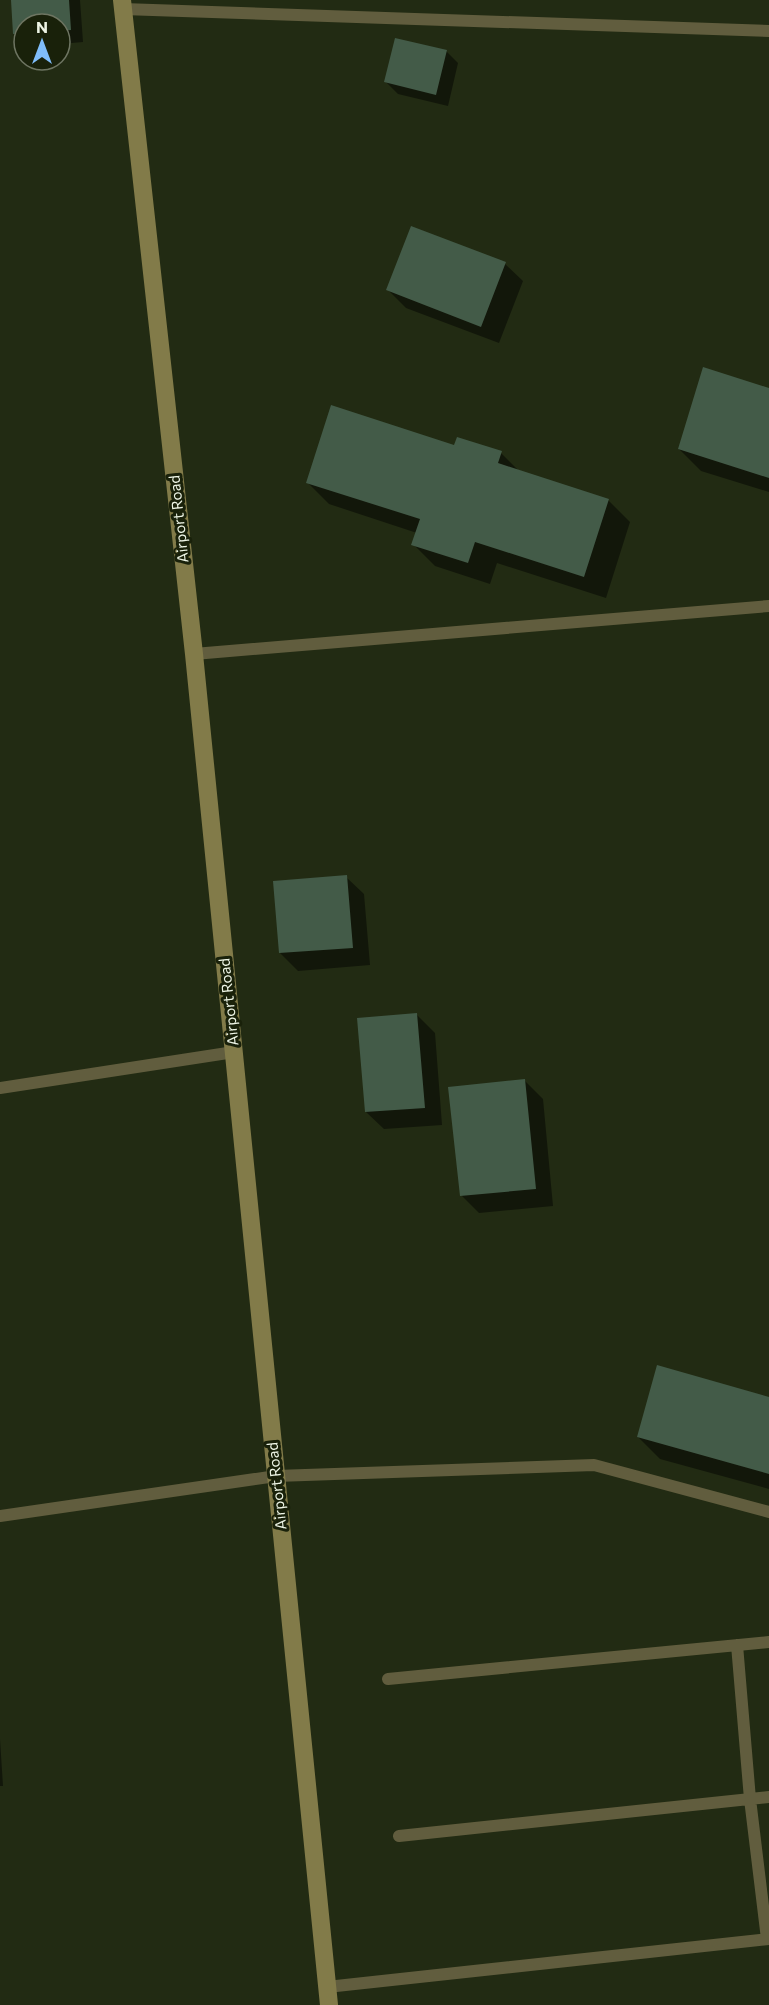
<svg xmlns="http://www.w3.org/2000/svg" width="769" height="2005" viewBox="0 0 769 2005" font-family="Commissioner,sans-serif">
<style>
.shadow{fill:#0007}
.building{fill:#435b48}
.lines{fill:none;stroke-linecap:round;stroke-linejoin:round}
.lane{stroke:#615d3e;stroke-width:12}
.secondary{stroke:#827b49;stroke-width:18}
.labels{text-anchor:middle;stroke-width:6;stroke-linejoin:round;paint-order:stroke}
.street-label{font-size:15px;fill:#edf4e5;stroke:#19210a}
</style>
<rect width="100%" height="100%" fill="#222b13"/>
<!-- shadow -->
<path class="shadow" d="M12,0H80L83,42L60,44V24H24V43L14,33Z
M446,51L458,63L448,106L398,94L386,82Z
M505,264L523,281L499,343L406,308L388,290Z
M769,389V492L701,471L679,449Z
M455,447L501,453L520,472L608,500L630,522L606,598L497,563L490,584L435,566L413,544L417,533L329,504L307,482Z
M346,877L364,894L370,965L298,971L280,953Z
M417,1015L435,1033L442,1125L384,1129L366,1112Z
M525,1081L543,1099L553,1206L479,1213L461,1195Z
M769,1398V1489L660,1459L638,1437Z
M0,1739L3,1786H0Z"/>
<!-- building -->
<path class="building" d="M11,0H69L71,30L60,31V24H24V33L13,34Z
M395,38L447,50L436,95L384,82Z
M411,226L506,262L481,327L386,290Z
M703,367L769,388V478L678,449Z
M331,405L454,445L457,437L502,451L498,463L609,499L584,577L475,542L468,563L411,545L420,519L306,483Z
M347,875L353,948L279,953L273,881Z
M417,1013L425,1108L365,1112L357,1018Z
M525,1079L536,1189L460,1196L448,1087Z
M657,1365L769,1397V1474L637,1437Z"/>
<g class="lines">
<!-- lane -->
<path class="lane" d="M123,9L769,31
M194,654L769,606
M0,1088L234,1052
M0,1516L276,1476L594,1465L769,1512
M737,1645L750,1799L767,1939
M388,1679L769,1642
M399,1836L769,1797
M327,1987L769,1939"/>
<!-- secondary -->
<path class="secondary" d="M122,0L194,654L329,2005"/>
</g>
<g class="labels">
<!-- street labels -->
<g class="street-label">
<text transform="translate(179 519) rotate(-96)" y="5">Airport Road</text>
<text transform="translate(229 1002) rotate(-96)" y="5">Airport Road</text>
<text transform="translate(277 1486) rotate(-96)" y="5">Airport Road</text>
</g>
</g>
<!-- north arrow -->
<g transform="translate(42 42)"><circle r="28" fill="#19210a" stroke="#6e7562" stroke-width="1.5"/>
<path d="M0-4.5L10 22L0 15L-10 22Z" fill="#7fbdfa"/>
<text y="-9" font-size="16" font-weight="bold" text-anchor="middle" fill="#edf4e5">N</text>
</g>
</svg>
